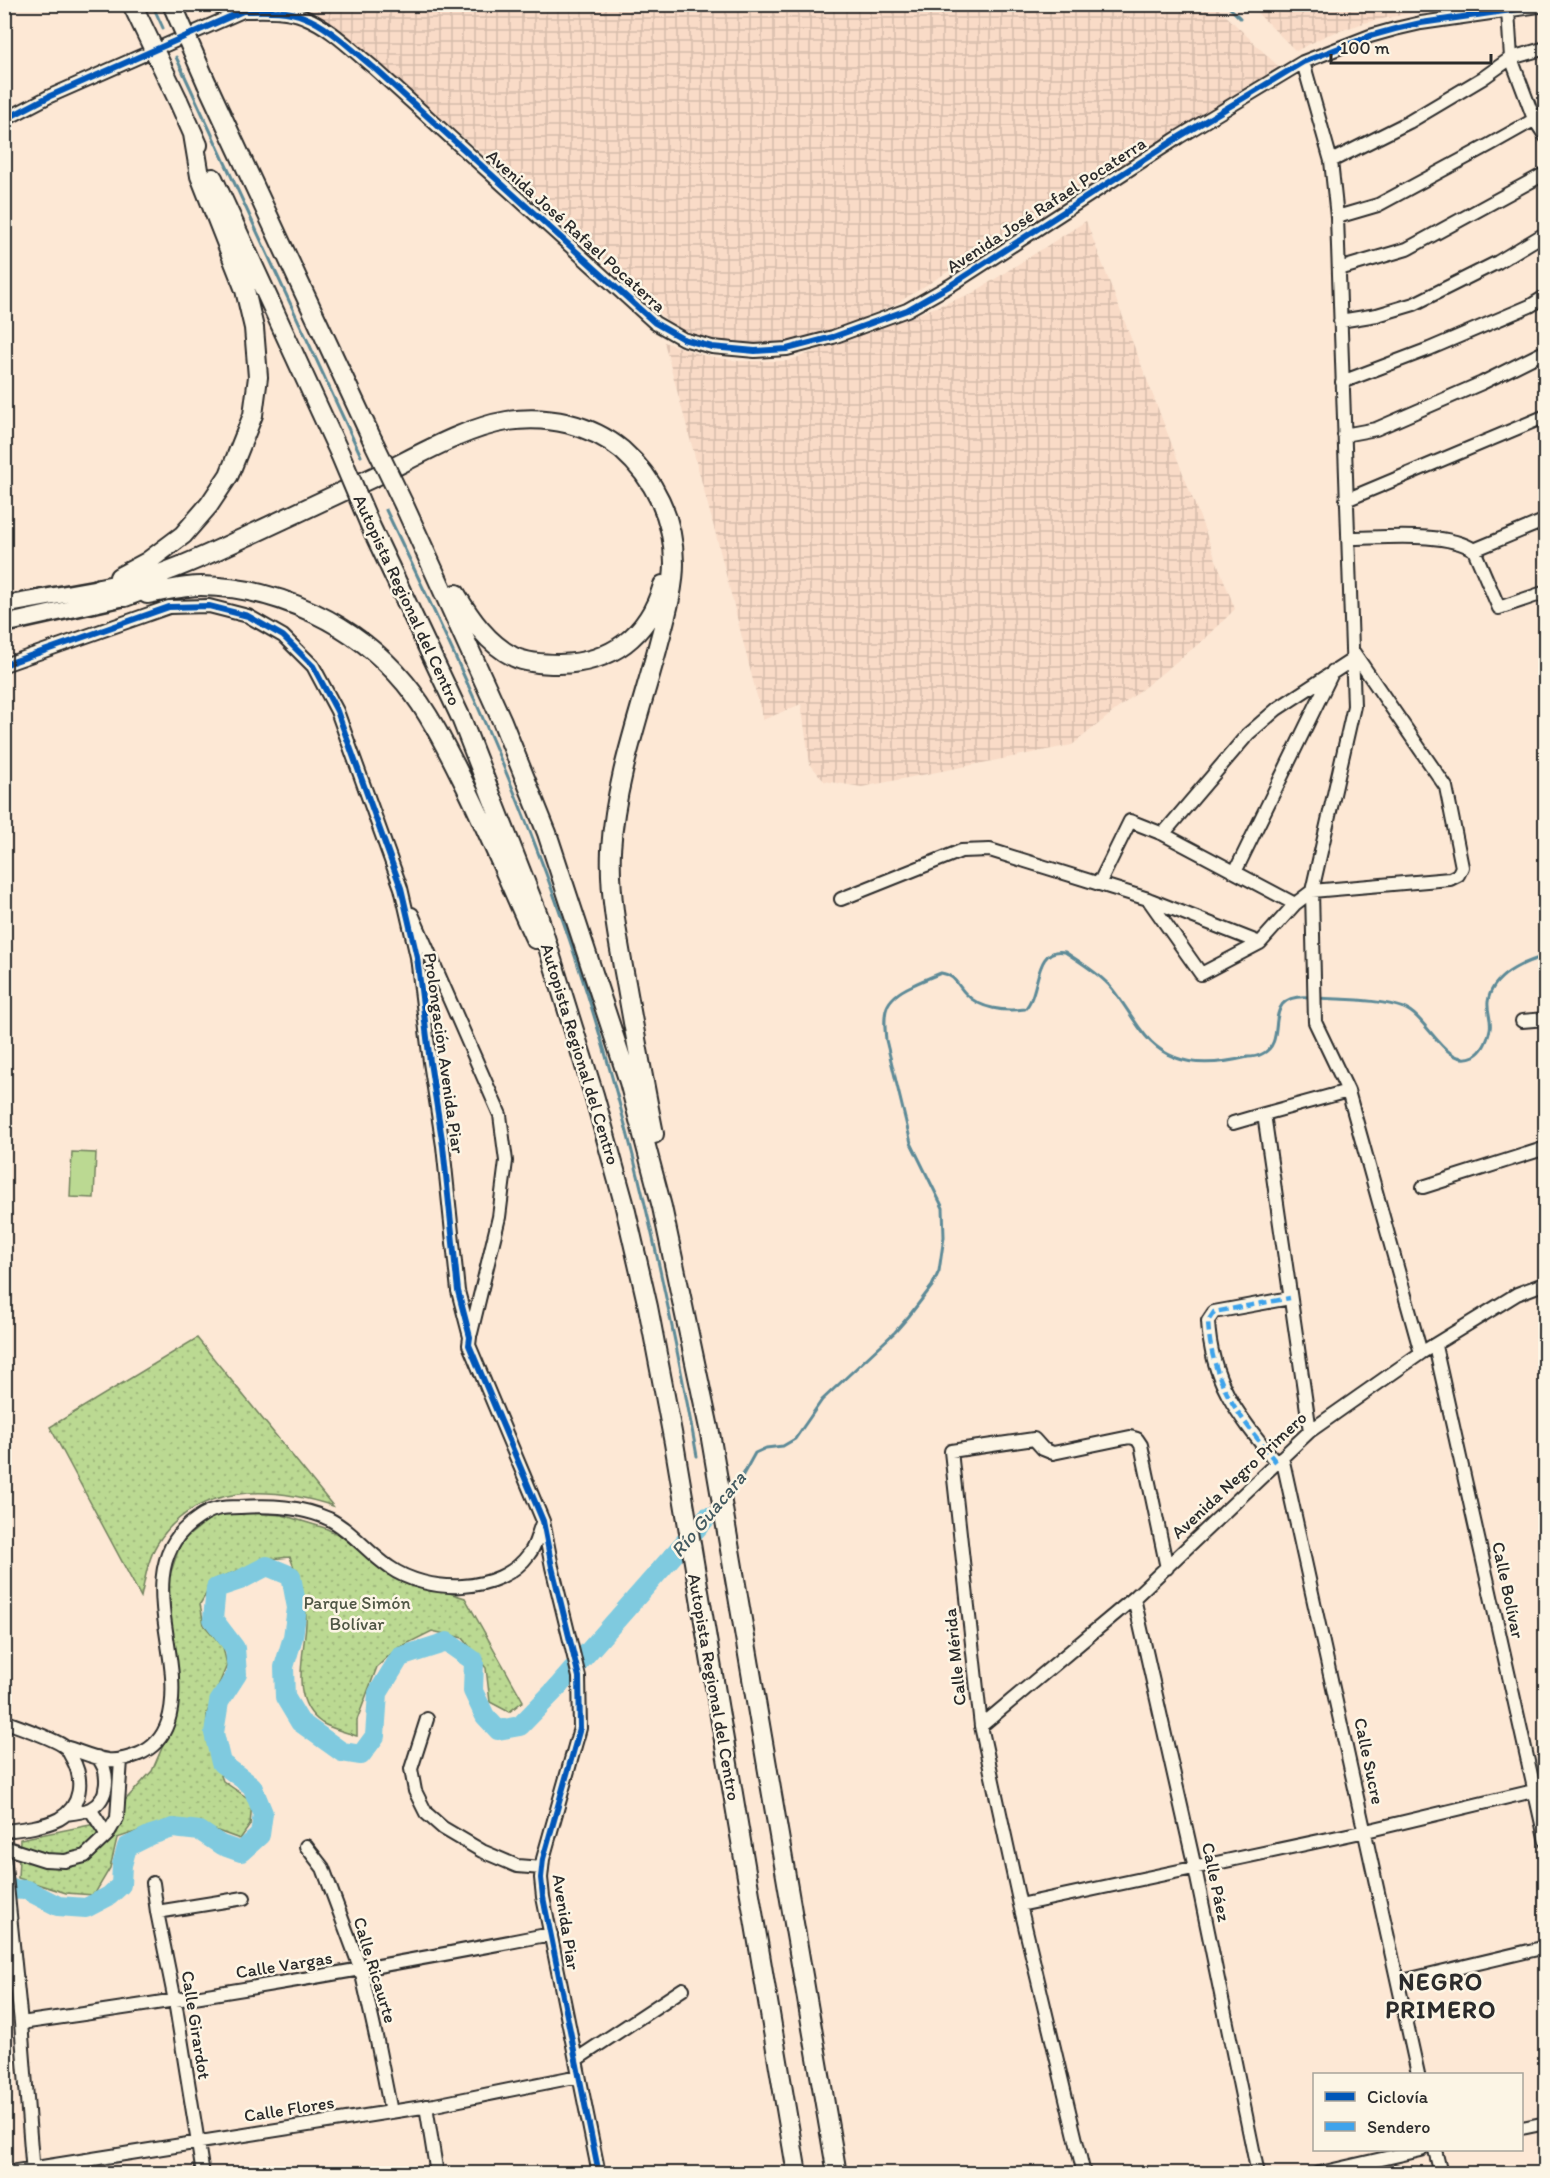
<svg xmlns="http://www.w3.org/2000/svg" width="1550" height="2178" viewBox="0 0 1550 2178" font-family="Itim,sans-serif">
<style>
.industrial{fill:url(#industrial-grid)}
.park{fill:url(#park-dots);stroke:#73825e;stroke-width:1.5}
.pitch{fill:#bbd992;stroke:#73825e;stroke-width:1.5}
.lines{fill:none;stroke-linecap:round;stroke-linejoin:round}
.stream{stroke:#5d8a97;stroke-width:3}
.river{stroke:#7fcadf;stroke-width:20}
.minor-casing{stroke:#2b2b2b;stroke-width:16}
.major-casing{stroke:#2b2b2b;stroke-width:21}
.highway-casing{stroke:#2b2b2b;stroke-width:22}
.minor{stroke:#fcf5e5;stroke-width:12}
.major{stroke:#fcf5e5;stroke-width:16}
.highway{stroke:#fcf5e5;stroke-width:18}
.highway-bridge-casing{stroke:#2b2b2b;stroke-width:22;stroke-linecap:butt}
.highway-bridge{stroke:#fcf5e5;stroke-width:18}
.quiet{stroke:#3ea3eb;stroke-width:4.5;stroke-dasharray:9 4.5;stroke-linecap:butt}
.cycleway-casing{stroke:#fcf5e5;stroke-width:10}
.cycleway{stroke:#0057b8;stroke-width:6}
.labels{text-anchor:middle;stroke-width:5;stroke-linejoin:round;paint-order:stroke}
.street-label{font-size:18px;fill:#2b2b2b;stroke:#fcf5e5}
.park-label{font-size:18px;fill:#4f5645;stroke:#fcf5e5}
.water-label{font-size:20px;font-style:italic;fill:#445b61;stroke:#fcf5e5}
.district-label{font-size:24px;font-weight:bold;letter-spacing:1.5px;fill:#2b2b2b;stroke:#fcf5e5}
</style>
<defs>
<pattern id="industrial-grid" width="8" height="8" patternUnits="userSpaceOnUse" patternTransform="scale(1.5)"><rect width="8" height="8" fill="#f9dbc7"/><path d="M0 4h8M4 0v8" fill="none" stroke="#d6bcab"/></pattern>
<pattern id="park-dots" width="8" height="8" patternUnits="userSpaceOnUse" patternTransform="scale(1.5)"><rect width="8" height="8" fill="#bbd992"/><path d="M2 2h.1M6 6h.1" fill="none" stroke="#a1ba7e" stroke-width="1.8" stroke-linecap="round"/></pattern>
</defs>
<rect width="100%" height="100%" fill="#fde8d5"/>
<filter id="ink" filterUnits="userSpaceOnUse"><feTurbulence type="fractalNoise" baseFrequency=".0167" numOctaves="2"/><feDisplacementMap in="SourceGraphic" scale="12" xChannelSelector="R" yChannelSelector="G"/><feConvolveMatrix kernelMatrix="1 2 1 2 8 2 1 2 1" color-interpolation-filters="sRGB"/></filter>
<g filter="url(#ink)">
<!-- industrial -->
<path class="industrial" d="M307,5H1215L1279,67L896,304L827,333L783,344L751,345L713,342L688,334L669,322L488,158Z
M1249,5H1503L1424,10L1364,23L1327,35L1296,51Z
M1086,221L1235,609L1206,638L1072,745L862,787L824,781L810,764L801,704L763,720L716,535L664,342L702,355L738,361H787L865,334L973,293Z"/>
<!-- park -->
<path class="park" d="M197,1338L333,1506C272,1486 196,1482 157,1544C148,1559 145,1579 141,1597L50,1427Z
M219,1511L282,1515L325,1528L352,1541L389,1574L465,1598L523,1701L509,1712L490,1702L486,1668L463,1638L432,1631L396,1649L377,1667L357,1720V1736C346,1732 332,1729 322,1723C289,1701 304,1656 306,1624C307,1600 298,1578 290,1557L270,1559L215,1579L200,1604L204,1625L223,1647L227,1665L207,1713L206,1736L223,1781L252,1801L250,1825L240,1839L201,1825L175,1819L117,1838L110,1868L94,1895L66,1893L18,1878L20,1839L105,1822L152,1771L174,1720L169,1578L181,1542Z"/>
<!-- pitch -->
<path class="pitch" d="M72,1152L96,1153L94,1198L70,1197Z"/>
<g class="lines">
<!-- stream -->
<path class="stream" d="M152,4L163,28
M1226,4L1240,18
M176,57L361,456
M386,510C448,639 508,766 556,901C621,1082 663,1268 697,1456
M1317,998C1344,1000 1379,999 1404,1008C1428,1017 1446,1070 1474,1056C1483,1051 1488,1039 1490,1029C1492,1020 1487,1012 1488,1002C1491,976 1523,962 1546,956
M728,1494L739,1482L755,1453L766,1448L783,1446L795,1439L822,1400L895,1332L909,1316L932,1286L939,1271L944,1237L943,1208L911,1143L886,1040C883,1012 883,999 911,986C921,981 931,977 941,973C955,975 957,985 966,994C980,1009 1005,1012 1025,1009C1041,993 1033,946 1065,952C1080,962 1097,972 1109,985C1121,999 1130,1015 1141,1030C1168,1068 1207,1067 1248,1057C1252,1057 1258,1056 1262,1054C1291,1041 1257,992 1311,997
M707,1517L715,1508"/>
<!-- river -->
<path class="river" d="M4,1889L27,1890L58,1906L86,1908L109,1896L121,1885L122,1865L127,1847L151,1835L173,1828L200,1831L221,1845L241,1852L260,1835L263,1813L252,1786L221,1763L214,1733L219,1702L237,1674L235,1648L213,1619L216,1588L240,1580L267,1566L291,1576L297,1608L293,1637L284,1667L285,1697L300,1722L342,1752L361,1755L375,1736L378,1693L400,1657L447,1642L474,1661L473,1691L485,1716L498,1730L520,1726L554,1691L707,1517"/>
<!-- minor casing -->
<g class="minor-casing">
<path id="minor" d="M1508,11L1511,58L1534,119L1546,137
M1303,62L1331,161L1337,217L1354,706L1312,891L1315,1022L1348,1091L1421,1353
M4,120L50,96L243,11C262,11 285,9 304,17C330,27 352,50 373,67L655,323L683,339L712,347L755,351L787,349L833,337L907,310L951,285L1179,137L1303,62L1370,36L1395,29L1421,23L1546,5
M1331,161L1409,122L1483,78L1511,58L1546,48
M1337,217L1378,205L1491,144L1546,113
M1339,269L1407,249L1546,173
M1340,321L1377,315L1414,304L1498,262L1546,233
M1342,382L1429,349L1530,306L1546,296
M1344,435L1376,429L1482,383L1546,351
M1346,500L1546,416
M1348,538C1382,538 1446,531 1474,550L1499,608L1546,592
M1474,550L1546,520
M4,665L169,607L209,606L248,616L283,636L313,666L337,711L401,888L417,957L430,1062L443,1146L458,1291L470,1337L469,1345L543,1521L552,1567L579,1677L580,1728L543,1859L541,1878L543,1897L599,2174
M1163,834L1295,904L1260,943
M1235,872L1333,671
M1099,884L1130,821L1163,834L1248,734L1277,709L1352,660
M841,899L961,851L990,850L1148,899L1260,943L1201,974L1148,899
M1295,904L1312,891L1450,879L1458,875L1462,867L1446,787L1352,650
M412,914L500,1115L506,1161L499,1217L471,1333
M1522,1021L1546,1019
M1233,1123L1264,1114
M1423,1187L1546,1148
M1435,1346L1546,1842
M1310,1431L1264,1114L1348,1091
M1282,1457L1418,2074
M1276,1462C1239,1416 1211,1383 1208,1321L1214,1312L1290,1298
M1134,1598L1195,1868L1258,2174
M427,1719L411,1769L415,1791L426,1813L443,1828L482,1851L517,1866L542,1868
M4,1721C17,1726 56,1739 65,1747C68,1749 70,1755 72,1758C84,1779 82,1806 59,1819C43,1827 22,1829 4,1831
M981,1726L1134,1598L1310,1431L1421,1353L1517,1294L1546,1283
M65,1747C79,1751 93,1758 108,1760C119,1761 129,1758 139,1754C170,1741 174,1708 172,1677C169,1627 143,1562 190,1524C199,1517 207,1511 217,1509C224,1507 233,1507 240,1507C270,1505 301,1506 329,1519C351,1530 368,1553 389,1567C427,1594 500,1595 529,1554C536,1546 538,1531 543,1521
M90,1809L107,1835
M66,1814C74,1813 83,1812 90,1809C110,1800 110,1770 97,1757
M306,1846L323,1868L361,1970L377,2041L391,2112
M4,1847L45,1860L65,1861L85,1856L107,1835L117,1818L121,1760
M4,1856L21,2023L33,2174
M153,1883L157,1912L175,2001L203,2174
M1020,1905L1366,1831L1546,1788
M157,1912L244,1898
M1398,1982L1546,1947
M21,2023C199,1998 375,1968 551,1934
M577,2059L683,1989
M426,2106L437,2174
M1522,2128L1546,2123
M1435,2150L1441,2174
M4,2173L435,2105L579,2076
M1084,2174L1020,1905L981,1726L951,1451L1034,1439L1043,1449L1053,1453L1130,1437L1137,1439L1141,1445L1167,1568
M1316,2174L1421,2150"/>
</g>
<!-- major casing -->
<g class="major-casing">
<path id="major" d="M4,605L99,588
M4,624L125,597"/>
</g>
<!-- highway casing -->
<g class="highway-casing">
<path id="highway" d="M207,84L372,439
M178,100L198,145
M213,178L340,454
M404,505L502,721L547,833L629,1082L662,1207L710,1433L837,2174
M370,525L461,718L538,915L594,1095L624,1203L648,1307L674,1443L797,2174
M119,577L147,562L183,535L209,505L229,475L253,415L258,377L254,328L245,290L200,176L193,134
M99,588C118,584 138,581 156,575C188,565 219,549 250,535C293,515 335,495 378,475C417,456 464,428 507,421C548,415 590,424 622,450C654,478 674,519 674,563C674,592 664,622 657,650C639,716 615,782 611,850C609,894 618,940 626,983C635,1034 644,1084 654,1134
M147,594C165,591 184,586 201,586C278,587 356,624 405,683C428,711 445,745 461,777C488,830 510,885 535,939
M456,594C470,618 488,644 514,657C527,663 545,664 559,664C611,663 648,636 663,585
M125,597L160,584"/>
</g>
<!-- minor -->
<use href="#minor" class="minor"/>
<!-- major -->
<use href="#major" class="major"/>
<!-- highway -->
<use href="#highway" class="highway"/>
<!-- highway-bridge casing -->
<g class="highway-bridge-casing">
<path id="highway-bridge" d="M132,4L178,100
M172,4L207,84
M372,439L404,505
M340,454L370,525"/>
</g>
<!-- highway-bridge -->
<use href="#highway-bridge" class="highway-bridge"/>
<!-- quiet -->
<path class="quiet" d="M1276,1462C1239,1416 1211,1383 1208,1321L1214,1312L1290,1298"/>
<!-- cycleway casing -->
<g class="cycleway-casing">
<path id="cycleway" d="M4,120L50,96L243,11C262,11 285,9 304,17C330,27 352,50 373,67L655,323L683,339L712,347L755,351L787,349L833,337L907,310L951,285L1179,137L1303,62L1370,36L1395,29L1421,23L1546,5
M4,665L169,607L209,606L248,616L283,636L313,666L337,711L401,888L417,957L430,1062L443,1146L458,1291L470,1337L469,1345L543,1521L552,1567L579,1677L580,1728L543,1859L541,1878L543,1897L599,2174"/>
</g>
<!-- cycleway -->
<use href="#cycleway" class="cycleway"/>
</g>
</g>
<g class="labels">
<!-- street labels -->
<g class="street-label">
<text transform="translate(1046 205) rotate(-33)" y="6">Avenida José Rafael Pocaterra</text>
<text transform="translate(576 231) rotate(42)" y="6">Avenida José Rafael Pocaterra</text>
<text transform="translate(407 600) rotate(65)" y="6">Autopista Regional del Centro</text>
<text transform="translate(444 1053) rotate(82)" y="6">Prolongación Avenida Piar</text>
<text transform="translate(580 1054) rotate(73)" y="6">Autopista Regional del Centro</text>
<text transform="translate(1239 1475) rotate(-43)" y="6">Avenida Negro Primero</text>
<text transform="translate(1508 1590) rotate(78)" y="6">Calle Bolívar</text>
<text transform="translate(955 1657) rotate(-96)" y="6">Calle Mérida</text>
<text transform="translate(714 1687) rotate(80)" y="6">Autopista Regional del Centro</text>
<text transform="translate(1369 1761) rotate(78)" y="6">Calle Sucre</text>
<text transform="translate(1216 1882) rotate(78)" y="6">Calle Páez</text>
<text transform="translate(566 1922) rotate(81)" y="6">Avenida Piar</text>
<text transform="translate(284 1965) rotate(-9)" y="6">Calle Vargas</text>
<text transform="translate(375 1970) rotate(73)" y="6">Calle Ricaurte</text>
<text transform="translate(196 2025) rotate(81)" y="6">Calle Girardot</text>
<text transform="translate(289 2109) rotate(-9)" y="6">Calle Flores</text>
</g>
<!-- park labels -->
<g class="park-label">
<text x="357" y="1609">Parque Simón<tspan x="357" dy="21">Bolívar</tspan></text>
</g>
<!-- water labels -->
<g class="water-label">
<text transform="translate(708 1514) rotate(-50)" y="7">Río Guacara</text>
</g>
<!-- district labels -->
<g class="district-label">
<text x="1441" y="1990">NEGRO<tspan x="1441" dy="28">PRIMERO</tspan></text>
</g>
</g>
<!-- margin -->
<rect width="1550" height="2178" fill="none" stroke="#fcf5e5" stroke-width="24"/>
<rect x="12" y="12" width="1526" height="2154" fill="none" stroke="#2b2b2b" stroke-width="2" filter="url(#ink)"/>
<!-- legend -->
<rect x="1313" y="2073" width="210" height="78" fill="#fcf5e5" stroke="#a8a49b" stroke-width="1.5"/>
<rect x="1325" y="2092" width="30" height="9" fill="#0057b8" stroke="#a8a49b" stroke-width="1.5"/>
<text x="1367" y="2103" font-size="18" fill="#2b2b2b">Ciclovía</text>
<rect x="1325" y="2122" width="30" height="9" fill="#3ea3eb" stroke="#a8a49b" stroke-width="1.5"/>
<text x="1367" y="2133" font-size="18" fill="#2b2b2b">Sendero</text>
<!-- scale -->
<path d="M1331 54v9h160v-9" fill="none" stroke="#2b2b2b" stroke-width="3"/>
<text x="1340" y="54" font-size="18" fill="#2b2b2b" stroke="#fcf5e5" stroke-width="4.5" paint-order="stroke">100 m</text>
</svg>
